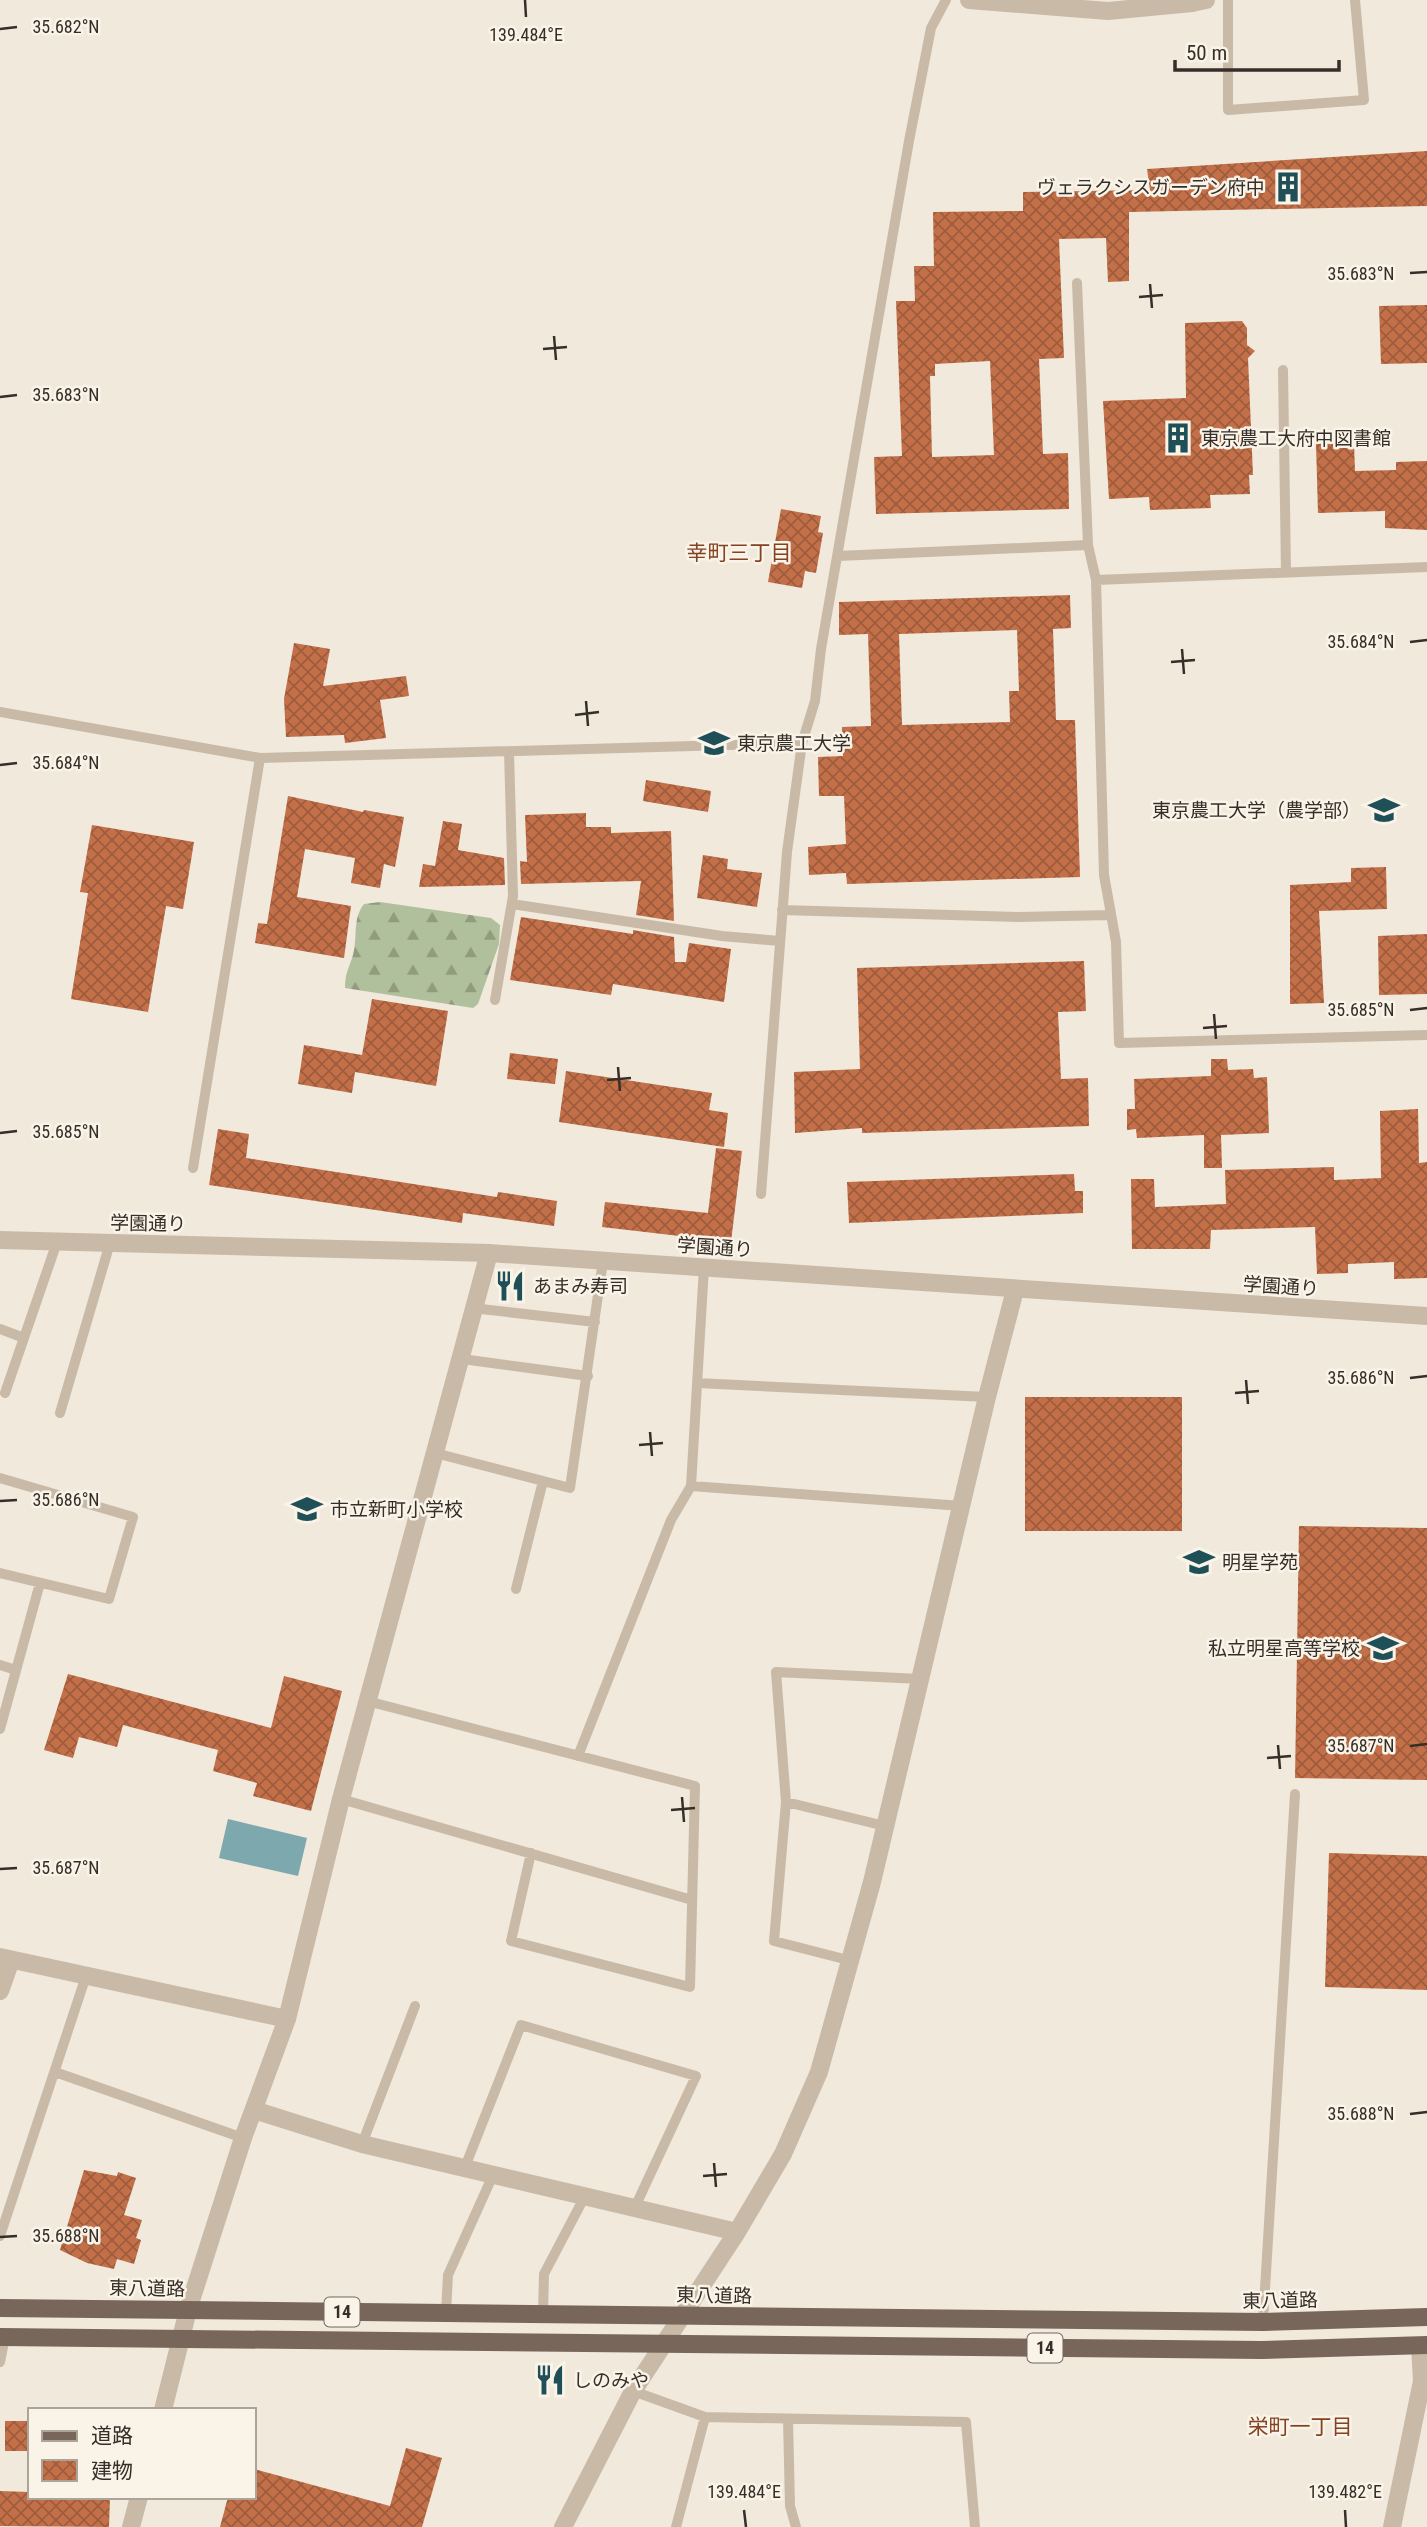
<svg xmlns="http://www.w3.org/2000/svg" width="1427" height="2527" viewBox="0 0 1427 2527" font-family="'Roboto Condensed','Noto Sans JP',sans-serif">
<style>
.forest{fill:url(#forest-firs)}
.water{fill:#7ca8ae}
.building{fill:url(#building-cross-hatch);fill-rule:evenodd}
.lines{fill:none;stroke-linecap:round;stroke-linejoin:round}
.service{stroke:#c9baa8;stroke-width:10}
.minor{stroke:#c9baa8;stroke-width:18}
.tertiary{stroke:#c9baa8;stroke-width:18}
.primary{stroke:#78665a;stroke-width:18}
.ticks{fill:none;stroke:#362e28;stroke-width:2.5}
.labels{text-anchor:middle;stroke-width:5;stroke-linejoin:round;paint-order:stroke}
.shield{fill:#f9f3e8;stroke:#706962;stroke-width:2}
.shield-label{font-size:18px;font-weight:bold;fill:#362e28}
.poi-label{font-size:19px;fill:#362e28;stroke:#f9f3e8;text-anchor:start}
.street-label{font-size:19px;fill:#362e28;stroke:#f9f3e8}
.neighbourhood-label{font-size:21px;fill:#834223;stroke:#f9f3e8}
.ticks-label{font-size:18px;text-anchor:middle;fill:#362e28;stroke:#f9f3e8;stroke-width:5;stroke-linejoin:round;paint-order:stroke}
</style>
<defs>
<pattern id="forest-firs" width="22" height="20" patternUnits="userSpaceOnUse" patternTransform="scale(1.75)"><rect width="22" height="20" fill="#b1c09c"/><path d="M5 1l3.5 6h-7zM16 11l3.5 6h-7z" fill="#919c7f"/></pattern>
<pattern id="building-cross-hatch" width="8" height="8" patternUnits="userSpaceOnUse" patternTransform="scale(1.75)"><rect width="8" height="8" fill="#c37049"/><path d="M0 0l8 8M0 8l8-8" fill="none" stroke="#9f5c3d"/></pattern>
</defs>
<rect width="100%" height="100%" fill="#f1e9dc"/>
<!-- forest -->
<path class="forest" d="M380,902L491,918L500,925L499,944L478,1004L473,1008L345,988C345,973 349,968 353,955C358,937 352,919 364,904Z"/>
<!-- water -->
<path class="water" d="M228,1819L307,1838L298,1876L219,1858Z"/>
<!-- building -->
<path class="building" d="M1427,151V206L1129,212V281L1108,282L1106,238L1059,239L1064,358L1039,359L1043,454L1068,453L1069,509L876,514L874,457L902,456L896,301H915L914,266H934L933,212L1023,211V192L1150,190L1147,169ZM990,361L994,455L932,457L930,376H935V364Z
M1427,305V363L1381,364L1379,306Z
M1242,321L1247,328V345L1255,351L1248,358L1253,475H1249L1250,494L1210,495L1211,508L1150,510L1149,497L1109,499L1103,401L1186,398L1185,323Z
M1354,443L1355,471L1396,470V462L1427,461V530L1385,528V511L1318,513L1316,444Z
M781,509L821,516L818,532L823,533L816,573L805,571L802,588L768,582Z
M1070,595L1071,628L1053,629L1056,720H1075L1080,877L847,884L846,873L809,875L808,847L846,844L844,796H819L818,757L843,756L842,727L871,726L868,634L839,635V602ZM1017,630L1019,691H1009L1010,722L902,725L899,634Z
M294,643L330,649L323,686L406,676L409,696L380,700L386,738L345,743L344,735L286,737L284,699Z
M646,780L711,791L708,812L643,801Z
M288,796L363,812L364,810L404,817L395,867L384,864L380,888L351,883L355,858L305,849L297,897L351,906L344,958L255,943L258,923L267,924Z
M586,813V827H611V833L671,831L674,921L636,915L641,881L521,884L520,861L527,862L525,815Z
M443,821L462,824L458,850L504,858L505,885L419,887L423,864L435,866Z
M92,825L194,842L183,909L166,906L148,1012L71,999L88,893L80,892Z
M703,855L728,859L727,869L762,873L757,907L697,898Z
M1386,867L1387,909L1319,911L1324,1003L1290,1004V885L1351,882V868Z
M521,917L633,934V930L674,937L675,962H686L689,943L731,949L724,1002L613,984L611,995L510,980Z
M1427,934V994L1379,995L1378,936Z
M1084,961L1086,1011L1058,1012L1061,1079L1088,1078L1089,1126L862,1133V1128L795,1133L794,1072L860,1069L857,968Z
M372,999L448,1011L436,1086L355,1072L352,1093L298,1084L304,1045L362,1055Z
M510,1053L558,1059L555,1084L507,1079Z
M1211,1059H1227L1228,1070L1253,1069L1254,1078L1267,1077L1269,1133L1221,1135L1222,1168H1204V1135L1137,1138L1136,1129L1127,1130V1109H1135L1134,1079L1211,1076Z
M566,1071L712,1093L709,1110L728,1113L724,1147L559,1122Z
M1418,1109L1419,1163L1427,1162V1278L1394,1279V1262L1348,1264V1273L1317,1274L1315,1227L1211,1230L1210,1249H1132L1131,1179H1154L1155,1207L1226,1204L1225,1170L1334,1167V1180L1381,1178L1380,1111Z
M218,1129L249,1134L246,1158L497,1197L498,1192L557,1201L554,1226L463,1213L462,1223L209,1185Z
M716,1148L742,1151L731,1242L602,1227L605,1202L708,1213Z
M1074,1174L1075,1191H1083V1213L849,1223L847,1182Z
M1025,1397H1182V1531H1025Z
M1299,1526L1427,1528V1780L1295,1778Z
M68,1674L271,1728L284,1676L342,1691L311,1811L253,1796L257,1783L213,1771L218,1750L123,1725L117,1747L79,1737L73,1758L44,1750Z
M1329,1853L1427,1856V1990L1325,1987Z
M84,2170L117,2176L118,2172L136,2178L124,2215L142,2220L136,2238L141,2240L134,2264L117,2259L114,2269L87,2263L60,2250Z
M5,2421H30V2451H5Z
M406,2448L442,2458L422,2527H220L228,2497H254V2469L390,2506Z
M0,2491L30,2492V2497H110L109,2527L0,2526Z"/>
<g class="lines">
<!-- service -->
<path class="service" d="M1228,0V110L1364,100L1355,0
M1077,283L1088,545
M1283,370L1286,573
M838,556L1088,545L1096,580L1104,875L1116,942L1119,1043L1427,1035
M1096,580L1427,567
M0,712L260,758L802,743
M512,904L722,936L780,941
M782,910L1018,917L1111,915
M495,1000L513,896L509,751
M193,1168L260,758
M761,1194L787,852L802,743L815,701L821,649L909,141L931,28L946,0
M472,1308L595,1322
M0,1329L24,1338
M462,1359L588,1376
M697,1383L987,1397
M5,1393L57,1242
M60,1413L110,1243
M435,1453L570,1488L603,1261
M0,1478L133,1517L109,1599L0,1573
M691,1486L962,1506
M516,1589L543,1481
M0,1665L16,1670
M367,1701L695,1786L690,1987L511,1941L531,1853
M0,1729L40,1583
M578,1756L671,1520L691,1486L704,1267
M341,1799L692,1900
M786,1802L885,1826
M848,1960L774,1941L786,1802L776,1672L920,1679
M55,2072L243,2138
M362,2144L415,2006
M465,2167L521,2025L696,2076L635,2207
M0,2236L86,1976
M446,2313L448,2275L493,2175
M543,2315L544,2274L585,2196
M1263,2322L1295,1794
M0,2362L5,2337
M633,2391L705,2417L966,2422L975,2527
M788,2419L790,2506L796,2527
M676,2527L705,2417"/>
<!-- minor -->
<path class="minor" d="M1192,3L1206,0
M0,1957L287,2019
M0,1991L11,1960
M254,2110L362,2144L737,2232
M163,2410L188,2310L243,2138L287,2019L341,1799L489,1253
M131,2527L139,2497
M563,2527L633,2391L737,2232L783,2154L819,2072L872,1882L987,1397L1015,1290
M1392,2527L1422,2381L1420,2346"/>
<!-- tertiary -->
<path class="tertiary" d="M969,0L1108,11L1192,3
M0,1240L489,1253L1427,1316"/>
<!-- primary -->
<path class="primary" d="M0,2308L1263,2322L1427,2317
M0,2337L1262,2350L1427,2345"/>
</g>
<!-- ticks -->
<path class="ticks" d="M525,0L526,17M0,29L17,27M1410,273L1427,272M1150,284L1152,308M1139,297L1163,295M554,336L556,360M543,349L567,347M0,397L17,395M1410,642L1427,640M1182,649L1184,674M1171,662L1195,660M586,701L588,726M575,715L599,712M0,765L17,763M1410,1010L1427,1008M1214,1014L1216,1039M1203,1028L1227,1026M618,1067L620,1091M607,1080L631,1078M0,1133L17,1131M1410,1378L1427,1376M1246,1380L1248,1404M1235,1393L1259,1391M650,1432L652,1456M639,1445L663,1443M0,1501L17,1500M1278,1745L1280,1769M1410,1746L1427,1744M1267,1758L1291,1756M682,1797L684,1822M671,1810L695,1808M0,1869L17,1868M1410,2114L1427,2112M714,2163L716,2187M703,2176L727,2174M0,2237L17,2236M744,2510L746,2527M1345,2510L1346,2527"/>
<!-- icons -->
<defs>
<g id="building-bare" transform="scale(2.415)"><path d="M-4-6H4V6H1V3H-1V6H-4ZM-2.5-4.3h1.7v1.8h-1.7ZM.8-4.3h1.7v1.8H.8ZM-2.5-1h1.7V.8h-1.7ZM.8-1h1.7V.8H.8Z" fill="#1f4f57" stroke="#f9f3e8" stroke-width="2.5" paint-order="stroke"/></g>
<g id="university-bare" transform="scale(2.415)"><path d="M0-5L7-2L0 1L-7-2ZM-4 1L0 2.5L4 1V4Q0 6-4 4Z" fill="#1f4f57" stroke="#f9f3e8" stroke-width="2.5" paint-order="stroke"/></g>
<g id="restaurant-bare" transform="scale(2.415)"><path d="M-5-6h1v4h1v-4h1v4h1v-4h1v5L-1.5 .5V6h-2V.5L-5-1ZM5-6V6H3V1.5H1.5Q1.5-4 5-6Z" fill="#1f4f57" stroke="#f9f3e8" stroke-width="2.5" paint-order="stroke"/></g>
<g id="school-bare" transform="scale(2.415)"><path d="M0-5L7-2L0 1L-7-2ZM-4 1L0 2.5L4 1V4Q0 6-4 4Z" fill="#1f4f57" stroke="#f9f3e8" stroke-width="2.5" paint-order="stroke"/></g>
</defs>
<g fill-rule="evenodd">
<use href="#building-bare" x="1288" y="187"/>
<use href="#building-bare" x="1178" y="438"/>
<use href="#university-bare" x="714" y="743"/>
<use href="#university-bare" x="1384" y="810"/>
<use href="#restaurant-bare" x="510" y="1286"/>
<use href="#school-bare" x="307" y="1509"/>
<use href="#school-bare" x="1199" y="1562"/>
<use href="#school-bare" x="1383" y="1648"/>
<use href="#restaurant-bare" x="550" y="2380"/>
</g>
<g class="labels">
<!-- shield labels -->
<g class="shield">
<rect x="324.5" y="2297.5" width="35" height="29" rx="5"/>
<rect x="1027.5" y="2333.5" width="35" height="29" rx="5"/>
</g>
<g class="shield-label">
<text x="342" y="2318">14</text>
<text x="1045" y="2354">14</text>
</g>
<!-- poi labels -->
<g class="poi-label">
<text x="1265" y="194" text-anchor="end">ヴェラクシスガーデン府中</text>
<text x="1201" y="445">東京農工大府中図書館</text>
<text x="737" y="750">東京農工大学</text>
<text x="1361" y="817" text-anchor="end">東京農工大学（農学部）</text>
<text x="533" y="1293">あまみ寿司</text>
<text x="330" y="1516">市立新町小学校</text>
<text x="1222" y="1569">明星学苑</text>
<text x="1360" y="1655" text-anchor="end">私立明星高等学校</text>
<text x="573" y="2387">しのみや</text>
</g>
<!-- street labels -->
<g class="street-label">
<text transform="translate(148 1223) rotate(1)" y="7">学園通り</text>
<text transform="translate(715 1247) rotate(4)" y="7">学園通り</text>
<text transform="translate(1281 1286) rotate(4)" y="7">学園通り</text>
<text transform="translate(147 2288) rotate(1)" y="7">東八道路</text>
<text transform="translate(714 2295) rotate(1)" y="7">東八道路</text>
<text transform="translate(1280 2300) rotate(-1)" y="7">東八道路</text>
</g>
<!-- neighbourhood labels -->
<g class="neighbourhood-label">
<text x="739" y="560">幸町三丁目</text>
<text x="1300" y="2434">栄町一丁目</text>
</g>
</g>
<g class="ticks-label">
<text x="66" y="33">35.682°N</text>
<text x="526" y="41">139.484°E</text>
<text x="1361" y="280">35.683°N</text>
<text x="66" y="401">35.683°N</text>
<text x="1361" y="648">35.684°N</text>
<text x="66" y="769">35.684°N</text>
<text x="1361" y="1016">35.685°N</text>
<text x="66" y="1138">35.685°N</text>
<text x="1361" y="1384">35.686°N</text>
<text x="66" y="1506">35.686°N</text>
<text x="1361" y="1752">35.687°N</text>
<text x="66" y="1874">35.687°N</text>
<text x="1361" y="2120">35.688°N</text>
<text x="66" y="2242">35.688°N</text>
<text x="744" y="2498">139.484°E</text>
<text x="1345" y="2498">139.482°E</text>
</g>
<!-- legend -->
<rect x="28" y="2408" width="228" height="91" fill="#f9f3e8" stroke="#aba49b" stroke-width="2"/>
<rect x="42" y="2431" width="35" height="10" fill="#78665a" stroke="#aba49b" stroke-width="2"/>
<text x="91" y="2443" font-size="21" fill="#362e28">道路</text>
<rect x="42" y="2460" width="35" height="21" fill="url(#building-cross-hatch)" stroke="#aba49b" stroke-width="2"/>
<text x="91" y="2478" font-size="21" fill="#362e28">建物</text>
<!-- scale -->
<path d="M1175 60v10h164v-10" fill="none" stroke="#362e28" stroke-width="3.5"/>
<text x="1186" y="60" font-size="21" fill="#362e28" stroke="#f9f3e8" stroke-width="5" paint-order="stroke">50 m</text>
</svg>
